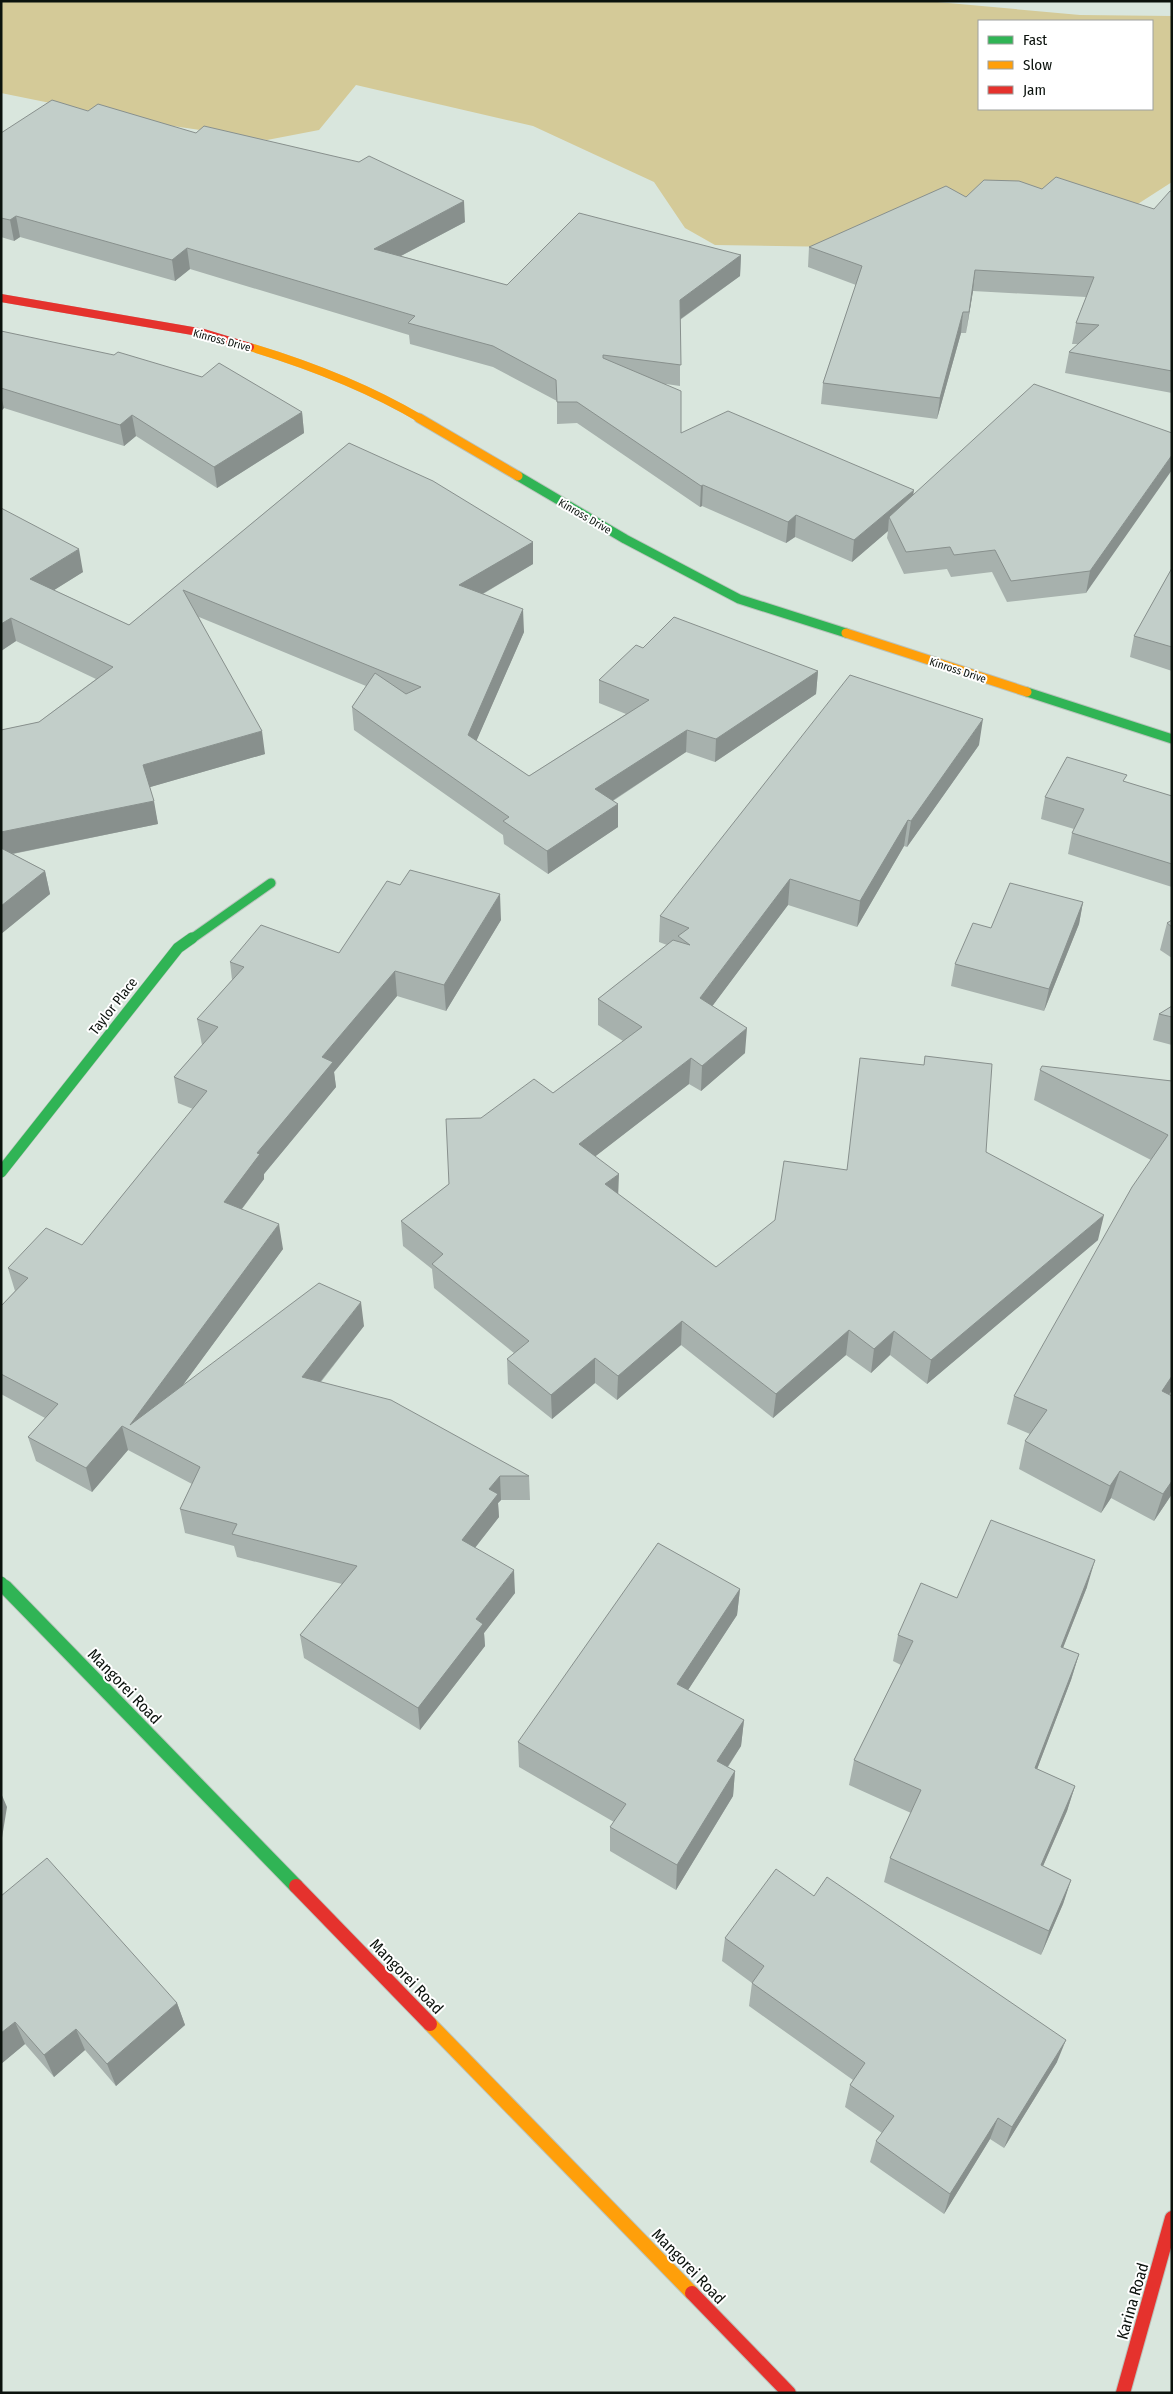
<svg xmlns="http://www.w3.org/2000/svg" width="1173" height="2394" viewBox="0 0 1173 2394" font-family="'Fira Sans Condensed',sans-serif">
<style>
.forest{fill:#d4ca98;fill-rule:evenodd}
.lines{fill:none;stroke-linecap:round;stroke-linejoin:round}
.fast-far2-casing{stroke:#b9c3bc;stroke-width:11}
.fast-far1-casing{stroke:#b9c3bc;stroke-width:12}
.fast-casing{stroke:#b9c3bc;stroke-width:16}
.slow-far2-casing{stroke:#b9c3bc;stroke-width:8}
.slow-far1-casing{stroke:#b9c3bc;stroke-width:11}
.slow-casing{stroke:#b9c3bc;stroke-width:16}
.jam-far1-casing{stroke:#b9c3bc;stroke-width:8}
.jam-casing{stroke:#b9c3bc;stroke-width:16}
.fast-far2{stroke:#30b455;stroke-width:9}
.fast-far1{stroke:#30b455;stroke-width:11}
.fast{stroke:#30b455;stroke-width:14}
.slow-far2{stroke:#ff9f0a;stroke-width:8}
.slow-far1{stroke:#ff9f0a;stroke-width:9}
.slow{stroke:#ff9f0a;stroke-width:14}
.jam-far1{stroke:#e5322d;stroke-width:8}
.jam{stroke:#e5322d;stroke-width:14}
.wall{fill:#a7b1ad}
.shaded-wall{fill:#88908d}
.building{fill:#c2cec9;stroke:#88908d}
.labels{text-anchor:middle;stroke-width:4;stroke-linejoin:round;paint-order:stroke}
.far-street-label{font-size:11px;fill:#0b120d;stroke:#fff}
.street-label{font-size:14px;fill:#0b120d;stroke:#fff}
.near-street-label{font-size:16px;fill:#0b120d;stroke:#fff}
</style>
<rect width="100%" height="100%" fill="#d9e6dd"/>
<!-- forest -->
<path class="forest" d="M1,1H926L1080,15L1172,16V182L1130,209L839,247L715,245L685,228L654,182L533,126L356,85L319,130L267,140L139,121L1,93ZM979,21H1152V109H979Z"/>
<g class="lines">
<!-- fast-far2 casing -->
<g class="fast-far2-casing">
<path id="fast-far2" d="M518,476L625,539L739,599L846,633
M1027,692L1172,739
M190,940L271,883"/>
</g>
<!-- fast-far1 casing -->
<g class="fast-far1-casing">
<path id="fast-far1" d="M1,1172L178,948L192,938
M1,1582L7,1588"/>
</g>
<!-- fast casing -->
<g class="fast-casing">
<path id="fast" d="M5,1587L296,1886"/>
</g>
<!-- slow-far2 casing -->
<g class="slow-far2-casing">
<path id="slow-far2" d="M250,347C310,365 367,387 421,419"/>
</g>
<!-- slow-far1 casing -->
<g class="slow-far1-casing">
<path id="slow-far1" d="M419,418L518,476
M846,633L1027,692"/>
</g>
<!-- slow casing -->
<g class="slow-casing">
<path id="slow" d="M430,2024L692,2293"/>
</g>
<!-- jam-far1 casing -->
<g class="jam-far1-casing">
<path id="jam-far1" d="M1,298L204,333L250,347"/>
</g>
<!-- jam casing -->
<g class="jam-casing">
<path id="jam" d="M296,1886L430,2024
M692,2293L789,2393
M1123,2393L1172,2218"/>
</g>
<!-- fast-far2 -->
<use href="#fast-far2" class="fast-far2"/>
<!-- fast-far1 -->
<use href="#fast-far1" class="fast-far1"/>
<!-- fast -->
<use href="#fast" class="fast"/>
<!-- slow-far2 -->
<use href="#slow-far2" class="slow-far2"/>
<!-- slow-far1 -->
<use href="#slow-far1" class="slow-far1"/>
<!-- slow -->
<use href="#slow" class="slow"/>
<!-- jam-far1 -->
<use href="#jam-far1" class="jam-far1"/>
<!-- jam -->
<use href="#jam" class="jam"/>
</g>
<!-- wall -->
<path class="wall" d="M1,133L465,222L401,256L507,285L741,255L740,276L680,320V386L666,384L681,433L913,495L1172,433L1086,593L1007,602L992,572L951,577L947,569L904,574L887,538L888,531L852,562L795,537L786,543L702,506L700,507L577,423L557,424V401L493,367L410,344L409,335L190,269L175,281L20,237L14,241L1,237Z
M1042,189L1154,209L1172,191V393L1065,373L1069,352L1078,344H1072L1076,323L1086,297L973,291L966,333H961L937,419L821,404L823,383L856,285L808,267L809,247L966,197Z
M1,331L302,412L304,433L217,488L136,436L124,446L4,408L1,411Z
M349,443L533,542V564L483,594L524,632L476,741L529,776L626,714L599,703V680L643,648L818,671L816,694L715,762L686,752L613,801L618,804V827L548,874L504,844L503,835L354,730L352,707L366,686L199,617L265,754L150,787L158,824L13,854L45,871L50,894L1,934V730L39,722L96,679L16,641L1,651V508L83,572L54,590L129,625Z
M1172,568V671L1130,657L1134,636Z
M979,745L907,847L904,846L857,927L788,905L712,1006L745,1053L701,1091L689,1084L595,1156L618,1194L716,1267L847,1170L924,1065L925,1056L986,1152L1098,1240L927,1384L890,1355L871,1373L846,1355L773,1418L681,1345L617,1400L595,1383L552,1419L508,1384L507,1359L514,1353L434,1288L432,1269L403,1246L401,1221L449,1184L481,1118L553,1093L623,1041L598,1025V999L667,945L659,942L660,916Z
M1125,782L1172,796V887L1068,854L1072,833L1074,829L1041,819L1045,797Z
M1083,902L1079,924L1044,1011L951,986L955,964L991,928Z
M501,920L446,1011L397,996L334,1072L336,1087L264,1174V1179L242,1209L283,1249L182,1386L364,1326L321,1382L529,1476L530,1500H501L498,1503L499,1517L475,1548L515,1593L484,1633L485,1646L420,1730L304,1658L300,1635L342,1584L237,1557L234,1546L185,1533L180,1509L192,1484L128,1450L92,1492L36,1461L28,1437L45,1418L1,1394V1306L15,1291L8,1268L82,1245L193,1109L178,1103L174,1077L202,1045L197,1019L232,980L230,962L339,953Z
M1172,920V958L1160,950L1167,923Z
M1172,1006V1045L1153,1040L1159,1014Z
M1040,1070L1172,1081V1390L1169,1395L1172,1494L1154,1521L1111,1498L1101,1513L1019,1469L1025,1441L1030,1434L1007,1424L1014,1396L1151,1160L1034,1100Z
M1087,1587L1063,1648L1079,1654L1071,1680L1037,1769L1075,1786L1067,1811L1043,1866L1071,1880L1063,1904L1041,1955L884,1882L890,1858L911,1813L849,1785L854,1760L901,1665L893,1661L898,1635L957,1598Z
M740,1589L737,1615L688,1690L744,1720L741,1746L728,1767L735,1771L733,1796L676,1890L610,1851V1827L614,1822L519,1767L518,1742Z
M1,1896L177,2003L185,2025L116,2086L85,2050L54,2077L25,2044L1,2064Z
M814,1896L1057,2062L1004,2148L990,2139L944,2214L870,2162L876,2141L882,2133L845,2107L850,2085L853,2080L749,2006L752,1983L722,1961L725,1938Z"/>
<!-- shaded-wall -->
<path class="shaded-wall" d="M464,201L465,222L376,269L374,249Z
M16,216L20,237L14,241L10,220Z
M187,248L190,269L175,281L172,260Z
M741,255L740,276L679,320L680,300Z
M975,270L973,291L966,333Z
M963,312L961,333L937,419L940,398Z
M1,396L4,408L1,411Z
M302,412L304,433L217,488L214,467Z
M132,415L136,436L124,446L120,425Z
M1172,455V470L1086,593L1090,571Z
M703,485L702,506L700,507L701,486Z
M914,490L911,511L889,517L888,531L852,562L854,540Z
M796,515L795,537L786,543L788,522Z
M533,542V564L460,607L459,585Z
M79,549L83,572L35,602L30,579Z
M523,609L524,632L469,758L468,735Z
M11,618L16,641L1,651V624Z
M818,671L816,694L715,762L716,739Z
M983,719L979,745L907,847L911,821Z
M687,730L686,752L595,812V789Z
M262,731L265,754L147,788L143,765Z
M154,801L158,824L1,856V832Z
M618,804V827L548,874L547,851Z
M908,820L904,846L857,927L860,901Z
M45,871L50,894L1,934V906Z
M790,879L788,905L699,1024L700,998Z
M500,894L501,920L446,1011L444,985Z
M1083,902L1079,924L1044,1011L1049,989Z
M395,971L397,996L334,1072L336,1087L264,1174V1179L228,1227L224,1202L322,1057Z
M747,1028L745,1053L701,1091L702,1066Z
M691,1058L689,1084L579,1169V1144Z
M619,1174L618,1199L605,1184Z
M1104,1215L1098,1240L927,1384L931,1360Z
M279,1224L283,1249L144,1438L130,1425Z
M361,1302L364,1326L305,1401L302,1377Z
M682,1321L681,1345L617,1400L618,1376Z
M849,1330L846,1355L773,1418L776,1394Z
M894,1331L890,1355L871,1373L874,1349Z
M595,1358V1383L552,1419L551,1395Z
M1172,1376V1390L1153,1420L1162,1391Z
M122,1426L128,1450L92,1492L86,1468Z
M1120,1471L1111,1498L1101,1513L1110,1486Z
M500,1476L501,1500L498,1503L499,1517L463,1563L462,1540L489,1489Z
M1172,1481V1494L1154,1521L1163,1494Z
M1095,1560L1087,1587L1053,1673L1061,1647Z
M514,1570L515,1593L484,1633L485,1646L420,1730L418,1708L476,1619Z
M740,1589L737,1615L675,1710L677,1684Z
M1079,1654L1071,1680L1028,1793L1035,1768Z
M744,1720L741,1746L715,1786L717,1761Z
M735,1771L733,1796L676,1890L677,1865Z
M1075,1786L1067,1811L1033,1889L1041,1865Z
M1,1793L7,1807L1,1844Z
M1071,1880L1063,1904L1041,1955L1049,1931Z
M177,2003L185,2025L116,2086L107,2064Z
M15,2022L25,2044L1,2064V2033Z
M76,2029L85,2050L54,2077L44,2055Z
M1066,2040L1057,2062L1004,2148L1012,2127Z
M998,2118L990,2139L944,2214L950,2194Z"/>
<!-- building -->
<path class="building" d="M52,100L88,111L98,104L196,133L204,126L359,162L369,156L464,201L374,249L507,285L579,213L741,255L680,300L681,365L603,355V358L681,391V433L728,411L914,490L854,540L796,515L788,522L703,485L701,486L577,402H557L556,380L493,346L408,323L415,316L187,248L172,260L16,216L10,220L1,218V133Z
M1056,177L1154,209L1170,191H1172V371L1069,352L1099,325L1076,323L1094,277L975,270L969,312H963L940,398L823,383L862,266L809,247L946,186L966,197L984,180L1019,181L1042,189Z
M1,331L114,355L118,352L202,377L219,363L302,412L214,467L132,415L120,425L1,388Z
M1034,384L1172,433V455L1090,571L1011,581L995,550L954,555L950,547L906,552L889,517Z
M349,443L433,481L533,542L459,585L523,609L468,735L529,776L649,700L599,680L636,645L643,648L674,617L818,671L716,739L687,730L595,789L618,804L547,851L503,821L509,817L352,707L375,673L406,694L421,687L183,590L262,731L143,765L154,801L1,832V730L39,722L113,667L11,618L1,624V508L79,549L30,579L129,625Z
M1172,568V647L1134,636Z
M850,675L983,719L911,821L908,820L860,901L790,879L700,998L747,1028L702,1066L691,1058L579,1144L619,1174L605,1184L716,1267L775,1220L784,1161L847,1170L860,1058L924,1065L925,1056L992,1064L986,1152L1104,1215L931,1360L894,1331L874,1349L849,1330L776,1394L682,1321L618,1376L595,1358L551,1395L507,1359L529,1341L432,1264L443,1254L401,1221L449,1184L446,1119L481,1118L534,1079L553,1093L642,1027L598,999L673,940L690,945L678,936L689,928L660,916Z
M1067,757L1127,775L1123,781L1172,796V864L1072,833L1084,809L1045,797Z
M1,848L45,871L1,906Z
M410,870L500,894L444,985L395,971L322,1057L333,1062L257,1153L260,1154L224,1202L279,1224L130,1425L319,1283L361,1302L302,1377L391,1400L529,1476H500L489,1489L498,1494L462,1540L514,1570L476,1619L483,1624L418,1708L300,1635L357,1566L232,1534L237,1524L180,1509L200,1467L122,1426L86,1468L28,1437L58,1404L1,1374V1306L28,1278L8,1268L46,1228L82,1245L207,1091L174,1077L218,1027L197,1019L244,967L230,962L261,925L339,953L387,881L400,885Z
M1010,883L1083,902L1049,989L955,964L973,923L991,928Z
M1172,920V927L1167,923Z
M1172,1006V1017L1159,1014Z
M1042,1066L1172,1081V1376L1162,1391L1172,1396V1481L1163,1494L1120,1471L1110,1486L1025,1441L1047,1410L1014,1396L1132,1187L1168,1135L1040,1070Z
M991,1520L1095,1560L1061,1647L1079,1654L1035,1768L1075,1786L1041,1865L1071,1880L1049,1931L890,1858L921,1790L854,1760L913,1641L898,1635L921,1583L957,1598Z
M658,1543L740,1589L677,1684L744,1720L717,1761L735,1771L677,1865L610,1827L626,1804L518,1742Z
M47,1858L177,2003L107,2064L76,2029L44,2055L15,2022L1,2033V1896Z
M776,1869L814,1896L827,1877L1066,2040L1012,2127L998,2118L950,2194L876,2141L894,2116L850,2085L865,2063L752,1983L764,1966L725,1938Z"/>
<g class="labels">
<!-- far-street labels -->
<g class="far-street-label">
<text transform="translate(222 340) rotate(15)" y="4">Kinross Drive</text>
<text transform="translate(585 516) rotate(30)" y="4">Kinross Drive</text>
<text transform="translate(958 670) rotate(18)" y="4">Kinross Drive</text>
</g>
<!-- street labels -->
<g class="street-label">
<text transform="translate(113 1006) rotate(-52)" y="5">Taylor Place</text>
</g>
<!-- near-street labels -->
<g class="near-street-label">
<text transform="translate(125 1686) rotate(46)" y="6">Mangorei Road</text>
<text transform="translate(407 1976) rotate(46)" y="6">Mangorei Road</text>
<text transform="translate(689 2266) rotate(46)" y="6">Mangorei Road</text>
<text transform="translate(1132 2301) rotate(-74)" y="6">Karina Road</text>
</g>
</g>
<!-- border -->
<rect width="1173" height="2394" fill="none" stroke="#0b120d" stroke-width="5"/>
<!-- legend -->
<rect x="978" y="20" width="175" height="90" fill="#ffffff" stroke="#9da09e"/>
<rect x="988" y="36" width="25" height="8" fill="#30b455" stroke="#9da09e"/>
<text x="1023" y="45" font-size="15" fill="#0b120d">Fast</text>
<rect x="988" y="61" width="25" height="8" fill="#ff9f0a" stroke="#9da09e"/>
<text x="1023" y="70" font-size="15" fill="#0b120d">Slow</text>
<rect x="988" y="86" width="25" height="8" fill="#e5322d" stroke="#9da09e"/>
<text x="1023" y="95" font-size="15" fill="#0b120d">Jam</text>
</svg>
